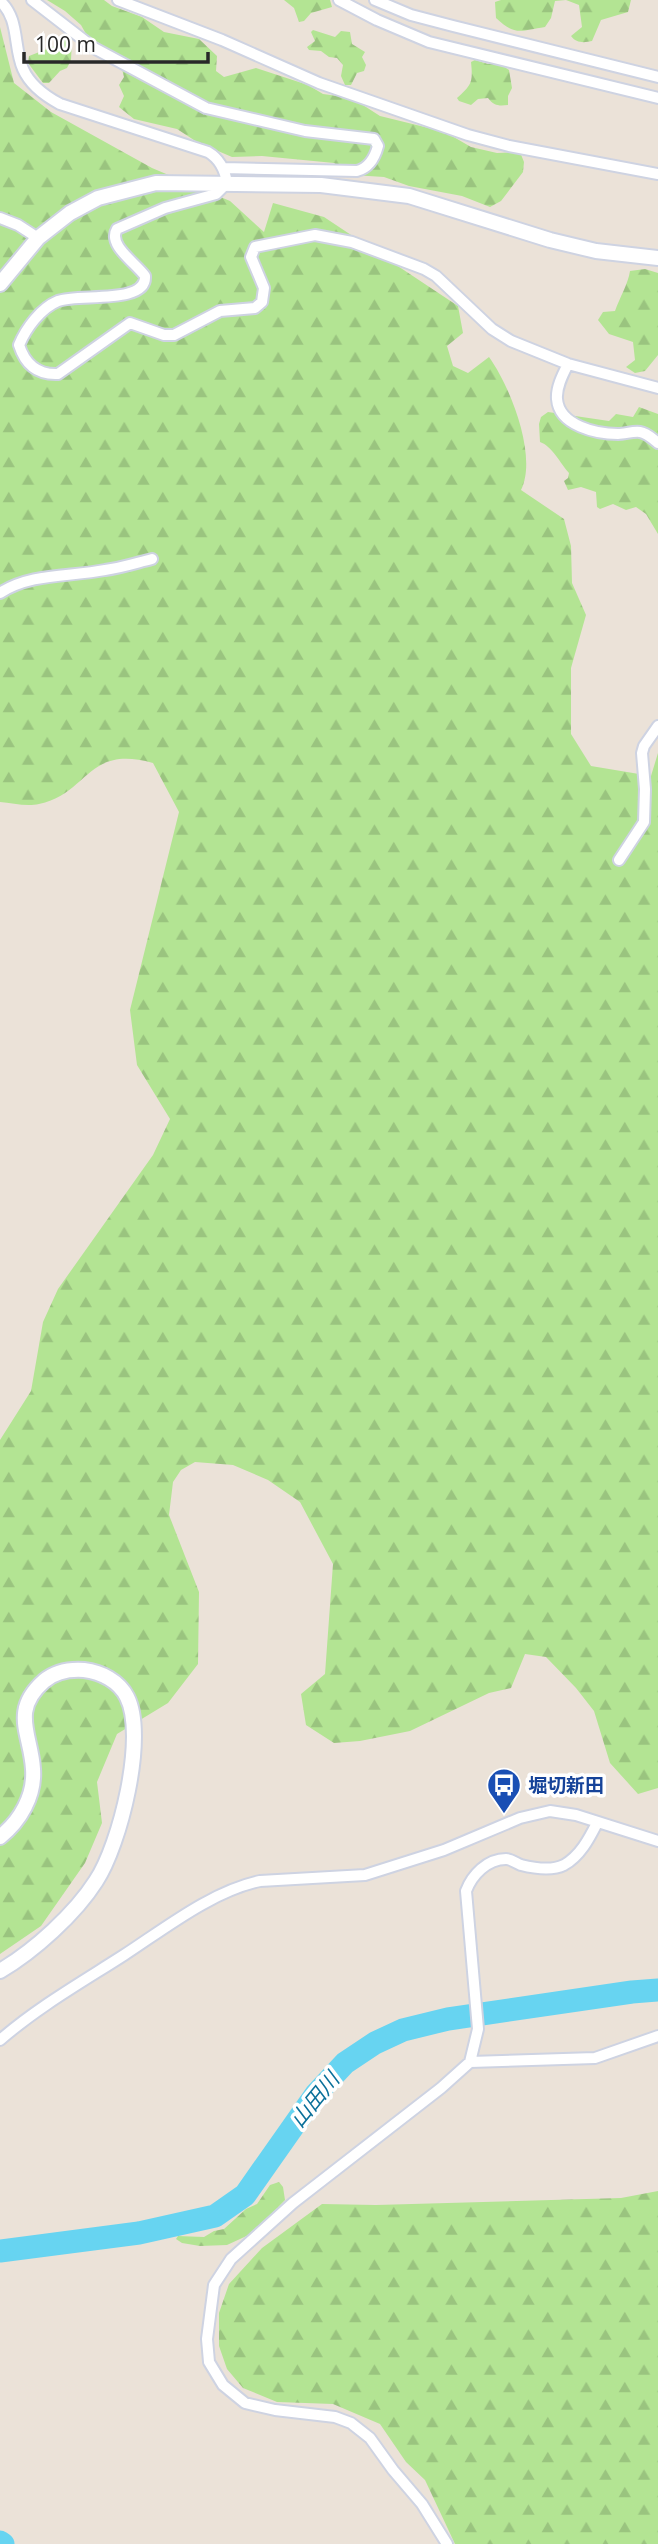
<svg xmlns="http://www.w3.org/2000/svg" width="658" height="2544" viewBox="0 0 658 2544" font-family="'Open Sans','Noto Sans JP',sans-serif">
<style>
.forest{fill:url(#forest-firs)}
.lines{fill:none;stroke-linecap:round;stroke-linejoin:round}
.river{stroke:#67d4f1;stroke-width:23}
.minor-casing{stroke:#ced3e2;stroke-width:14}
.tertiary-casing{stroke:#ced3e2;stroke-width:18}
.minor{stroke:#fff;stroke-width:10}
.tertiary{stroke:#fff;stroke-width:14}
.labels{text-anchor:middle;stroke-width:7;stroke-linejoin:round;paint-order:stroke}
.transit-label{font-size:19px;font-weight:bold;fill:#164399;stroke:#fff;text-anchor:start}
.water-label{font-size:21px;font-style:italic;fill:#0a709a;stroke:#fff}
</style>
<defs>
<pattern id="forest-firs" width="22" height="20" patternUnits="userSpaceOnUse" patternTransform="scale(1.75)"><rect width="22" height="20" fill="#b3e493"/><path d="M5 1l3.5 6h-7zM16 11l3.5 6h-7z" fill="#9ac47f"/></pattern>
</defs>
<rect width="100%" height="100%" fill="#ebe2d8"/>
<!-- forest -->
<path class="forest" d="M47,0H104L112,6L142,17L164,32L199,39L217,56L216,71L224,77L256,68L308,85L323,94L352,98L380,116L445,132L471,147L497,153L520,152L524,162L523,172L501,201L490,207L462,196L409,186L384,177L353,175L334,163L262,156L232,157L197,142L177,129L134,119L119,107L124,96L119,85L124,77L119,57L86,34L81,25L65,11Z
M284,0H330L332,7L311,13L304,21L299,22L294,8Z
M501,0H566L555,1L551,18L545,27C520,31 515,36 496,18L495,2Z
M566,0H631L628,12L601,20L592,41C584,43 576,43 571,36L582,27L579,5Z
M0,27L14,83L51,112L152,168L230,201L264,232L273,203L324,217L458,306L463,333L447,346L453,366L468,373L489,357C510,386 538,456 521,490L564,519L571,546L572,583L586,615L571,668V734L591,766L651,776L658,753V1788L638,1794L610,1763L594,1711L576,1688L546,1657L525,1654L511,1688L489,1693L410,1731L360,1741L334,1743L306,1725L301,1694L325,1674L333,1564L300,1502L268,1480L233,1465L195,1462L181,1470L173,1482L169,1515L199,1592L198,1664L168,1703L117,1734L97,1782L102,1823L85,1863L41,1926L0,1954V1440L31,1391L43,1322L58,1289L153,1155L170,1119L137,1065L130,1010L179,812L153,763C86,744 89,794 39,804C27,807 12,803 0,802Z
M313,30L335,37L341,31L350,32L352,44L365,52L362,57L366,65L364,71L357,73L351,85H345L341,76L343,65L337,58L329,57L321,51L309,50L307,47L315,41L311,32Z
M64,38L72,39L71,60L67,68L60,71L49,83H43L28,63L29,56L60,44Z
M475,60L488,64L497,62L509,70L512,88L508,96V105C499,106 494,106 488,98L478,99L471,105L459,101L457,98C472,85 473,82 471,62Z
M645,269L658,273V355L645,371L635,373L626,367L635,360L633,342L609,334L598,320L603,312L615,311C620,297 628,284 630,271Z
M639,407L658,414V534L646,514L636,507L626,510L613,504L600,509L597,507L596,492L581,487L568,490L564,481L568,478L569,473C560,463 552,446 540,442L539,424L541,417L548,412L609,421L616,414L633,417Z
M279,2182L283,2187L285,2200L253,2233L227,2245L200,2246L182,2243L176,2239L178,2236L204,2237L214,2231L224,2229L246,2209L257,2204L270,2185Z
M658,2191V2544H455L425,2480L406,2462L380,2424L333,2404L277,2402L243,2388L227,2369L219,2346V2313L229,2284L262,2248L322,2204L376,2205L621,2198Z"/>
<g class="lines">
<!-- river -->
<path class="river" d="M0,2251L139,2233L215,2216L245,2195L316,2094L345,2063L375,2043L403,2030L448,2019L632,1992L658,1990
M0,2542L3,2544"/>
<!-- minor casing -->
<g class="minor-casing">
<path id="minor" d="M32,0L94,48L206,108L305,131L374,139L378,146C375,157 369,168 357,171L223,168
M118,0L222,40L319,83L468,135L509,146L658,174
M339,0L377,20L429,42L658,98
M375,0L411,15L453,26L658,77
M0,1C20,19 13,47 23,69C30,85 45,96 60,104L208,152C220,159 225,170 227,183L216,194L165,208L117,229C107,245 136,263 145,276C147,305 78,293 58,301C41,308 26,328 19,345C25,364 37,375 58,374L130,323L164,335H174L220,311L255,308L262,302L264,288L251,257L255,247L315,235L352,242L424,269L436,276L492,329L511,341L568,364L658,388
M0,218L18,225L38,238
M568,364C563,374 556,387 557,399C559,426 597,434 618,434C625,434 633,431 640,432C647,433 653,439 658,443
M0,593C31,573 69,577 105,570C121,568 136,563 152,559
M619,860L644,822L645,789L642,753L644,746L658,726
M0,2040C38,2007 82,1982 124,1955C164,1929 212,1891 260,1881L365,1875L444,1850L520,1818L550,1811L576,1815L658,1841
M470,2062L595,2058L658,2036
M447,2544L422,2504L393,2470L370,2438L351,2423L335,2417L275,2410L245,2403L223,2385L209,2362L207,2339L214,2285L231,2259L293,2203L441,2088L470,2062L478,2029L466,1891C472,1875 487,1859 506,1859C511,1859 516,1863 521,1865C533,1868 552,1871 564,1865C580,1856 589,1839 597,1823"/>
</g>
<!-- tertiary casing -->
<g class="tertiary-casing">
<path id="tertiary" d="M0,284L38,238L70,213L98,198L156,183L321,185L409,196L550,240L596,251L658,258
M0,1837C20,1821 35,1796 33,1769C31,1734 10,1711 44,1681C56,1671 70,1669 84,1670C101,1672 119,1681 127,1697C147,1736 120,1845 96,1881C75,1914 34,1951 0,1971"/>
</g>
<!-- minor -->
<use href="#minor" class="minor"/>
<!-- tertiary -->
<use href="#tertiary" class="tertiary"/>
</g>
<!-- icons -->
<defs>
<g id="bus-pin" transform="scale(1.75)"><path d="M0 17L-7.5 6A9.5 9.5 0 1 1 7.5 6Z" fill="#1a4fb4" stroke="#fff"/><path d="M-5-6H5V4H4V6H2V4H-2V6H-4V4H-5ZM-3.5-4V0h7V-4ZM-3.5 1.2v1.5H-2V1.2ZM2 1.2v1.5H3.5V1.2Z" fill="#fff"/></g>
</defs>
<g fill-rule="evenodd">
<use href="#bus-pin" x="504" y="1785"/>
</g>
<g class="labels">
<!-- transit labels -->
<g class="transit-label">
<text x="528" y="1792">堀切新田</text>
</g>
<!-- water labels -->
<g class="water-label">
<text transform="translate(315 2100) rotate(-51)" y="7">山田川</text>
</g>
</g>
<!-- scale -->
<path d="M24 52v10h184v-10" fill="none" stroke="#282828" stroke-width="3.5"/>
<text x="35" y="52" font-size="21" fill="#282828" stroke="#ffffff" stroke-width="5" paint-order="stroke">100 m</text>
</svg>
